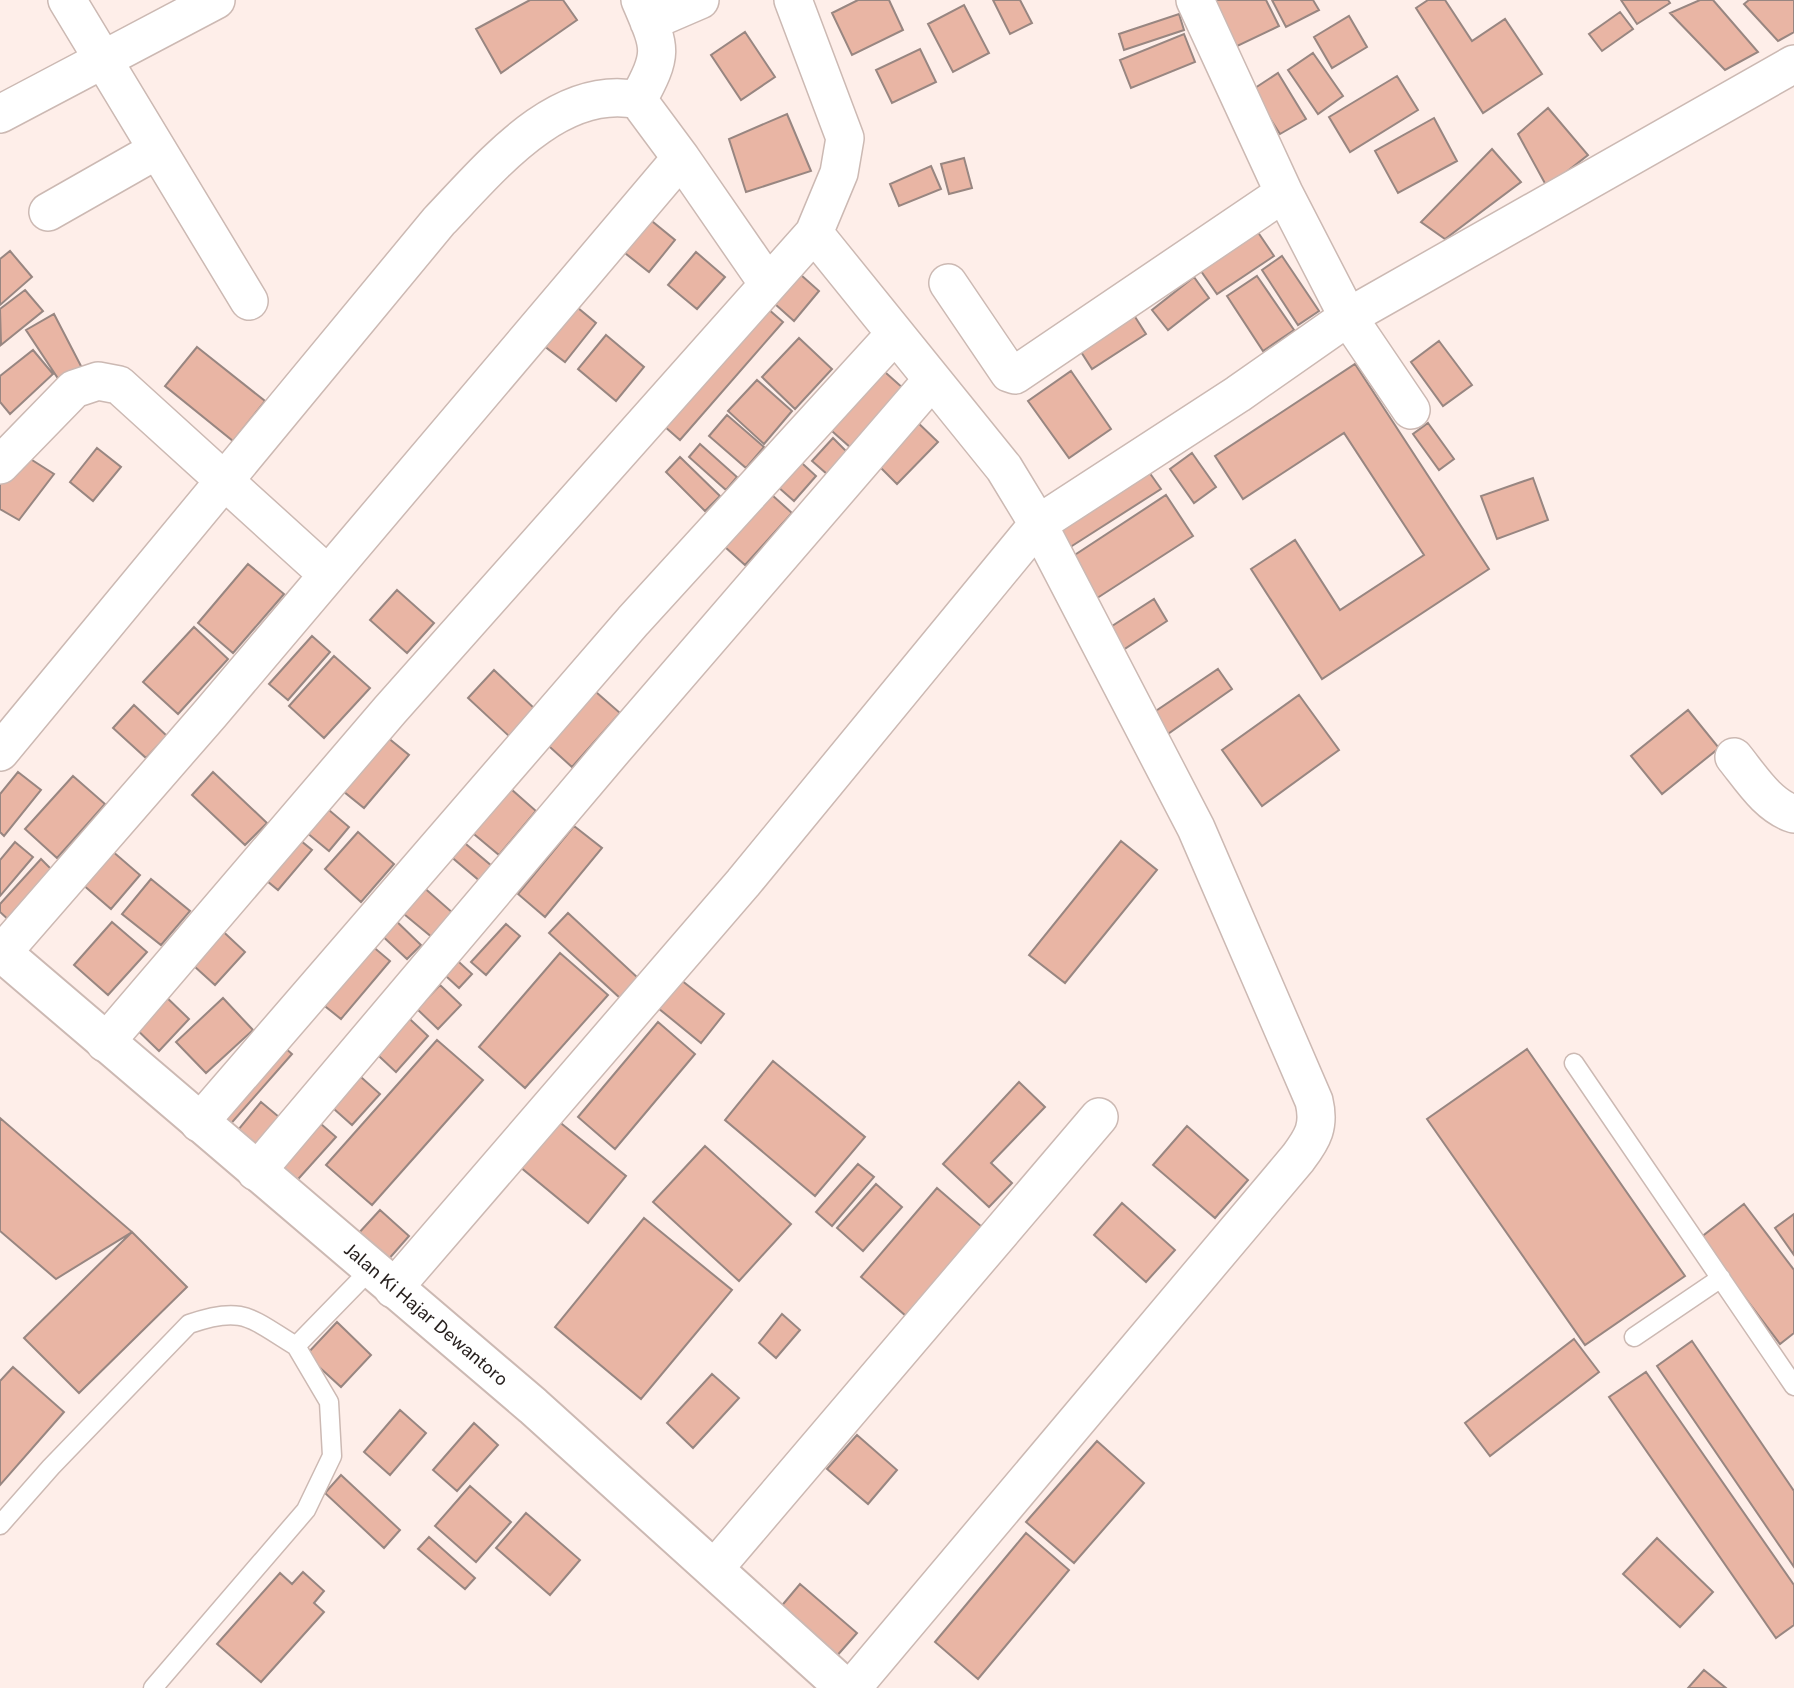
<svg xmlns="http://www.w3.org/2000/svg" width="1794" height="1688" viewBox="0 0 1794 1688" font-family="'Public Sans',sans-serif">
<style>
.building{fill:#e9b5a4;stroke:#988681;stroke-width:2}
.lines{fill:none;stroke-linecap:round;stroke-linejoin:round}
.service-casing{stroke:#ccb9b3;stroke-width:21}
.minor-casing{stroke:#ccb9b3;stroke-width:40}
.tertiary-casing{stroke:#ccb9b3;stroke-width:42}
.service{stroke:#fff;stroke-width:18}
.minor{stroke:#fff;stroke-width:37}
.tertiary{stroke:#fff;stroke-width:38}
.labels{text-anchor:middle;stroke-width:7;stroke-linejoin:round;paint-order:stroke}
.street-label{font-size:18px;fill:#251e1c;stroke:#fff}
</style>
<rect width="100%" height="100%" fill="#feeee9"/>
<!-- building -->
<path class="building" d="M530,0H563L577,20L501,73L476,29Z
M858,0H889L903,30L852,55L832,13Z
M993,0H1020L1032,23L1010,34Z
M1207,0H1266L1279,26L1231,49Z
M1272,0H1313L1319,10L1286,27Z
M1428,0H1445L1472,41L1505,19L1542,74L1483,113L1416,8Z
M1621,0H1668L1670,3L1637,24Z
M1700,0H1713L1758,52L1725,70L1670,13Z
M1749,0H1794V32L1778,41L1744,4Z
M964,5L989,53L953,72L928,24Z
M1620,12L1633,29L1602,51L1589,34Z
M1179,14L1184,30L1124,50L1119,34Z
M1349,16L1367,47L1332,68L1314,37Z
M745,32L775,77L741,100L711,55Z
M1184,34L1195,62L1131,88L1120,60Z
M920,49L936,82L892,103L876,70Z
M1313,53L1343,96L1318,114L1288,70Z
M1278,73L1306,119L1280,134L1252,90Z
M1397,76L1418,110L1350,152L1329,117Z
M1548,108L1588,155L1547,187L1518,134Z
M787,114L811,171L746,192L729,139Z
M1434,118L1457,161L1398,193L1375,151Z
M1492,149L1521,182L1445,239L1421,222Z
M964,158L972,188L949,194L941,164Z
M931,166L941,189L899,206L890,184Z
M642,213L675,240L649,272L616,246Z
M1251,222L1274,256L1217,294L1194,261Z
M10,251L32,277L0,305V259Z
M696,252L725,277L697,309L668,285Z
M1282,256L1319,311L1298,325L1262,270Z
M792,267L819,291L794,321L766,296Z
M1257,276L1294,330L1263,351L1227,296Z
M1194,277L1209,298L1168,330L1152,310Z
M25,290L43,311L1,345L0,309Z
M566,298L596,323L565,362L535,339Z
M759,301L783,322L680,440L656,419Z
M1130,309L1146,334L1092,369L1076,344Z
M54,314L82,368L61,383L26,330Z
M606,335L644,367L616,401L578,369Z
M799,338L832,369L795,409L762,377Z
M1439,341L1472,385L1443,406L1411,362Z
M197,347L265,401L233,441L165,386Z
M33,350L53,374L10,414L0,402V376Z
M1355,364L1489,569L1322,679L1251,569L1295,540L1340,610L1424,555L1344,433L1243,499L1215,456Z
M877,365L904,389L851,448L824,424Z
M1071,371L1111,429L1069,458L1028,401Z
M757,380L792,411L764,444L728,411Z
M727,415L764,447L746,468L709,436Z
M913,418L938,442L897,484L872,459Z
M1428,423L1454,459L1439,470L1413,434Z
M833,438L847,452L827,474L812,461Z
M700,444L737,477L726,490L689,457Z
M97,448L121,467L93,501L70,482Z
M21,453L54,474L19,520L0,509V482Z
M1192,453L1216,487L1194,503L1170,469Z
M792,454L816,476L794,501L769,479Z
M680,457L720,496L705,511L666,472Z
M1149,472L1161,489L1061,553L1049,536Z
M1533,478L1548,520L1497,539L1481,496Z
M762,486L792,513L745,565L715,538Z
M1166,495L1193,536L1088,604L1061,564Z
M248,564L284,594L233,653L198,623Z
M397,590L434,623L407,653L370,620Z
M1154,599L1167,621L1123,650L1109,628Z
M194,627L228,659L178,714L143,682Z
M312,636L330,652L288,700L269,684Z
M334,656L370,688L324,738L289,706Z
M1218,669L1232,689L1155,743L1141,721Z
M494,670L536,710L510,737L468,698Z
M588,685L620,713L572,767L541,739Z
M1299,695L1339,750L1262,806L1222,750Z
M134,705L167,736L146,758L113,728Z
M1688,710L1719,748L1662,794L1631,756Z
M387,737L409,755L364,808L343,791Z
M18,772L41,790L4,836L0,832V794Z
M213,772L267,823L245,845L192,795Z
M73,776L105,804L57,858L25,829Z
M502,781L536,811L499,855L463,825Z
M316,799L349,827L329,851L295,823Z
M574,826L602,848L545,917L518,894Z
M358,832L394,864L361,902L325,869Z
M454,834L493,867L481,882L442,849Z
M295,836L312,850L278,890L261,876Z
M1121,841L1157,870L1065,983L1029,955Z
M15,842L33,857L0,896V860Z
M104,844L140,875L111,909L75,878Z
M41,859L56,874L12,923L0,912V904Z
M151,879L190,911L161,945L122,914Z
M421,885L454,914L433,938L399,910Z
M568,913L638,978L620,998L549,933Z
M391,916L421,945L407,959L377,931Z
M112,922L147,952L108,995L74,965Z
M214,923L245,952L215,985L184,957Z
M506,924L520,936L486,975L471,962Z
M365,940L390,961L341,1019L316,999Z
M448,952L472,974L459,988L435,966Z
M560,953L608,995L525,1088L479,1047Z
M681,980L724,1014L701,1043L658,1008Z
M440,985L461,1005L438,1029L417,1009Z
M160,991L189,1019L159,1051L129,1022Z
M223,998L253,1030L206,1073L176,1042Z
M399,1009L428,1036L396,1072L367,1045Z
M658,1022L695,1054L615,1149L578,1117Z
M276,1040L292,1054L220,1136L204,1123Z
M437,1040L483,1080L372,1205L326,1165Z
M1527,1049L1685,1276L1585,1345L1427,1119Z
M773,1061L865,1137L815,1196L725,1120Z
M353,1070L380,1094L352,1125L325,1101Z
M1019,1082L1045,1107L991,1163L1012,1183L989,1207L943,1164Z
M261,1102L279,1117L246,1155L229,1141Z
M0,1118L132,1232L56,1279L0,1231Z
M557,1120L626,1176L588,1223L519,1166Z
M321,1124L336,1137L291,1187L276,1174Z
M1187,1126L1248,1180L1215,1218L1153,1165Z
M705,1146L791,1224L739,1281L653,1202Z
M858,1164L874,1177L832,1226L816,1212Z
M876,1184L902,1207L863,1251L837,1228Z
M937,1188L982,1227L906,1316L861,1277Z
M1122,1203L1175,1250L1146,1282L1094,1235Z
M1744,1204L1794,1270V1333L1780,1344L1700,1238Z
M380,1210L409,1236L387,1261L357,1235Z
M1794,1214V1255L1775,1228Z
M644,1218L732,1290L641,1399L555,1327Z
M132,1232L187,1287L79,1393L24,1338Z
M782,1314L800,1330L776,1358L759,1343Z
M337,1322L371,1355L341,1387L306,1355Z
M1574,1339L1599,1372L1490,1456L1465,1423Z
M1692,1341L1794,1491V1567L1657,1366Z
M13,1367L64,1412L0,1485V1381Z
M1646,1372L1794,1585V1625L1776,1638L1609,1397Z
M712,1374L739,1398L693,1448L667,1423Z
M400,1410L426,1433L390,1475L364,1452Z
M474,1423L498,1445L457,1491L433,1470Z
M857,1435L897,1470L868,1504L827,1469Z
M1097,1441L1144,1483L1074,1563L1026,1522Z
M341,1475L400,1530L384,1548L325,1493Z
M470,1486L511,1522L476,1562L435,1526Z
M526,1513L580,1560L550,1595L496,1548Z
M1026,1533L1069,1570L978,1679L935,1642Z
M429,1537L475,1578L465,1589L418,1549Z
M1657,1538L1713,1592L1680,1627L1623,1574Z
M303,1572L324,1591L314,1603L324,1612L261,1682L217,1644L280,1573L292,1584Z
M800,1584L857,1633L835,1658L779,1609Z
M1704,1670L1726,1688H1688Z"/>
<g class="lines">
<!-- service casing -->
<g class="service-casing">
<path id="service" d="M1574,1063L1794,1386
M1634,1337L1721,1278
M0,1525L51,1467L189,1324C243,1305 250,1318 296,1346
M153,1688L306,1510L332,1456L329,1402L296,1346L370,1270"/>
</g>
<!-- minor casing -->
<g class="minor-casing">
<path id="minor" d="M67,0L249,301
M1195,0L1284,193L1348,317L1411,410
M649,22L700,0
M0,114L216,0
M681,158L768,284
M48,212L157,150
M814,233L1004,468L1038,524L1196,828L1314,1101C1320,1126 1313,1138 1298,1158L852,1688
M948,283L1009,373L1015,375L1284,193
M0,465L74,389L98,381L119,385L327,574
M0,752L439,221C489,169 557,83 638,100
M1734,757C1751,778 1768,806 1794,814
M2,953L210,714L681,158L638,100C664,52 661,49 640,0
M105,1043L390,710L814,233L839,173L845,138L793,0
M199,1123L633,621L894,335
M256,1172L613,750L932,380
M393,1289L743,883L1038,524L1238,394L1348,317L1794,64
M714,1569L1099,1117"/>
</g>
<!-- tertiary casing -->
<g class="tertiary-casing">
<g id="tertiary">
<path id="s1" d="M0,951L533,1406L845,1688"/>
</g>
</g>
<!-- service -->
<use href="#service" class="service"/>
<!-- minor -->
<use href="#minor" class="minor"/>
<!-- tertiary -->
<use href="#tertiary" class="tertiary"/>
</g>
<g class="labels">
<!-- street labels -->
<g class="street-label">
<text dy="6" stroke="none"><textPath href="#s1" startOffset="560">Jalan Ki Hajar Dewantoro</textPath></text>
</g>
</g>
</svg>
